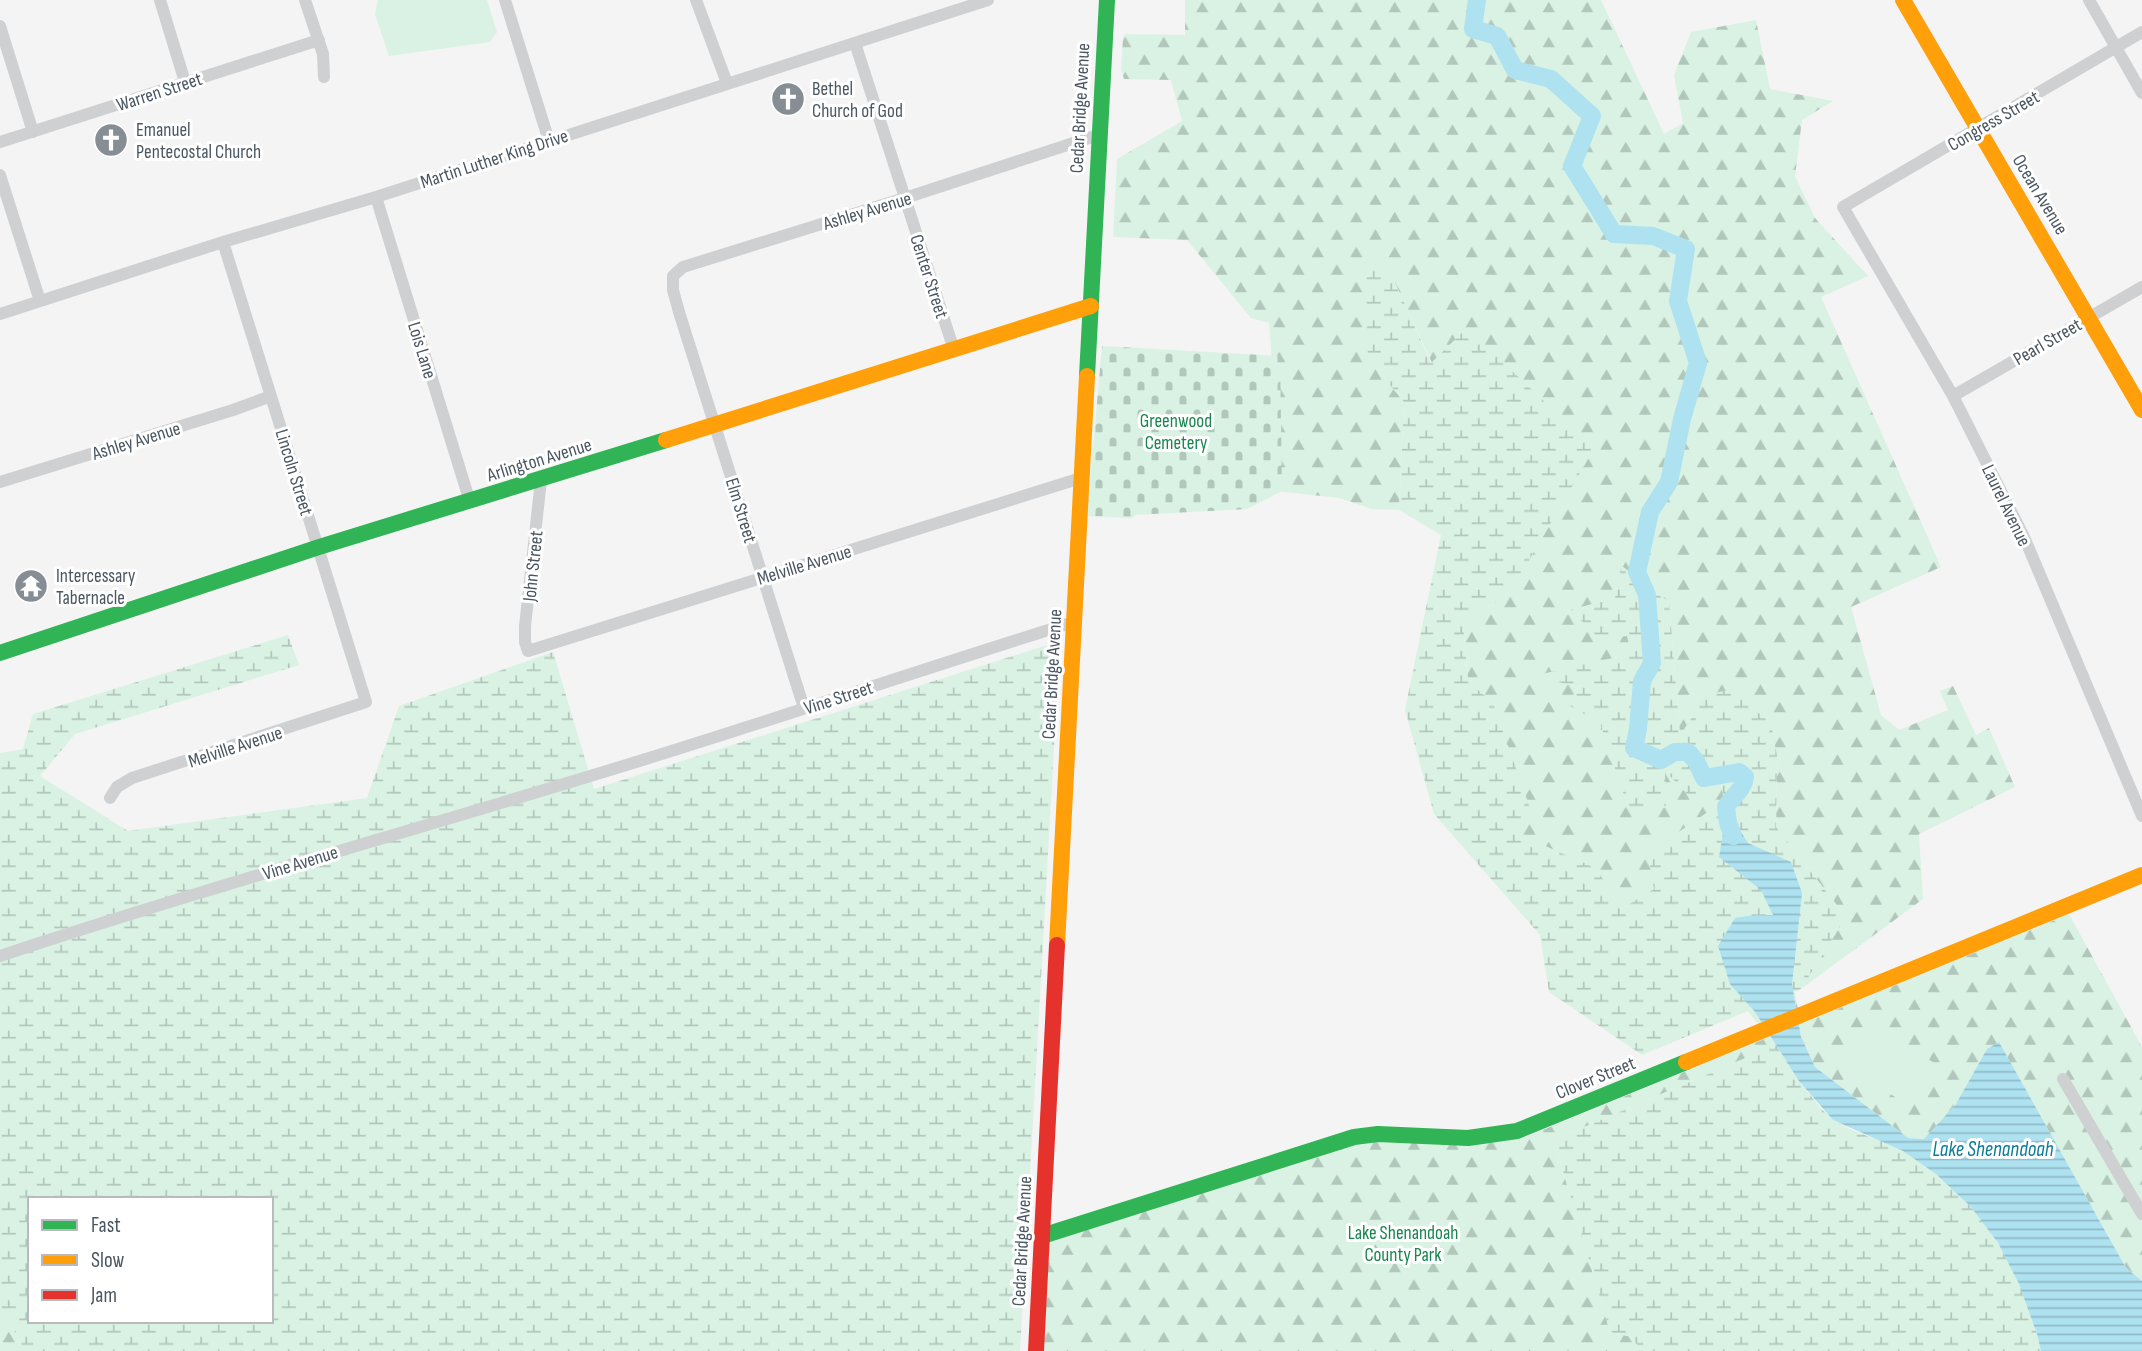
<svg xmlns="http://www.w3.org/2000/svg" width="2142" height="1351" viewBox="0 0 2142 1351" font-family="'Sofia Sans Condensed',sans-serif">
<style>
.forest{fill:url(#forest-firs)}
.wetland{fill:url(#wetland-marsh);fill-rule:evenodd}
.cemetery{fill:url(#cemetery-stones)}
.garden{fill:#d9f2e3}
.water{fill:url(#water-rules)}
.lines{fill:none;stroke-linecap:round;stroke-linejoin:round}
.river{stroke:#aee2f0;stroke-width:18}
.street{stroke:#ced0d2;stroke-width:12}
.fast{stroke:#30b455;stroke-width:16}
.slow{stroke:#ff9f0a;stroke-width:16}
.jam{stroke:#e5322d;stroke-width:16}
.labels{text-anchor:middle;stroke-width:6;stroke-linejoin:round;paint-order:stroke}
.poi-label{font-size:19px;fill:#4a5661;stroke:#fff;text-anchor:start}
.street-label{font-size:19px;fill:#4a5661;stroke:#fff}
.park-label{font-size:19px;fill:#17864f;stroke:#fff}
.water-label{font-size:21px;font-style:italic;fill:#0c7c9b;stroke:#fff}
</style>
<defs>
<pattern id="forest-firs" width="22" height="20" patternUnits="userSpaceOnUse" patternTransform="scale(1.75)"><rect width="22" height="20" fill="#d9f2e3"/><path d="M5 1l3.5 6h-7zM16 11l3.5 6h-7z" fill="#b2c7bb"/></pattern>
<pattern id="wetland-marsh" width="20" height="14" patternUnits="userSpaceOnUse" patternTransform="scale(1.75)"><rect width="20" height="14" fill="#d9f2e3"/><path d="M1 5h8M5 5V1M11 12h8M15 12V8" fill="none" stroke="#b2c7bb"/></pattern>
<pattern id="cemetery-stones" width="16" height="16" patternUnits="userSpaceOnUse" patternTransform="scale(1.75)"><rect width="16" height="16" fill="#d9f2e3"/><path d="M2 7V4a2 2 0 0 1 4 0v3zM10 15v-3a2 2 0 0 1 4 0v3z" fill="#b2c7bb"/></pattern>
<pattern id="water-rules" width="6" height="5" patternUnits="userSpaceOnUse" patternTransform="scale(1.75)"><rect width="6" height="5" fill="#aee2f0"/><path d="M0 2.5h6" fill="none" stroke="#90bac6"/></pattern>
</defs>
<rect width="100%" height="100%" fill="#f4f4f4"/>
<!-- forest -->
<path class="forest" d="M1185,0H1601L1664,134L1683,123L1674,75L1691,32L1756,20L1770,89L1833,101L1802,120L1795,176L1815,218L1868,276L1821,297L1941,567L1851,607L1881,715L1899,730L1948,710L1940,691L1953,686L1976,735L1989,728L2015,787L1919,834L1923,899L1801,989L1846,917L1776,827L1777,756L1680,736L1669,602L1615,598L1571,610L1628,636L1631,654L1535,676L1579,687L1600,722L1628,807L1664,770L1720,779L1724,801L1649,853L1654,889L1621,909L1596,868L1519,835L1493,703L1468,681L1463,624L1510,593L1467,328L1432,363L1389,270L1368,358L1404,402L1399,510L1372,509L1339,498L1277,491V422L1269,323L1251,318L1187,240L1113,237L1117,159L1182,121L1171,80L1124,79L1121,69L1123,38L1125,34L1185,35Z
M1724,804L1752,842L1794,860L1805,892L1799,946L1802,972L1793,984L1801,1024L2069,914L2142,1047V1281L2126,1268L1999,1043L1987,1049L1956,1104L1925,1139L1908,1138L1815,1067L1801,1037L1792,984L1802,893L1791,862L1748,843L1727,811L1719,857L1761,890L1773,916L1755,915L1735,918L1719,946L1730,984L1755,1012L1776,1045L1554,1140L1610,1332L1632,1337L1641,1351H1036L1042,1236L1354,1137L1378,1134L1468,1138L1494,1135L1521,1139L1769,1037L1727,986L1714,946L1731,917L1766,909L1756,892L1715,859Z
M0,1308L21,1342L23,1351H0Z"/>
<!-- wetland -->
<path class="wetland" d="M1364,261L1389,269L1431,363L1467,328L1594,449L1510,593L1463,624L1468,681L1493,703L1530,808L1520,835L1596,868L1621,909L1654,889L1648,853L1724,801L1720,779L1694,801L1665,771L1666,808L1628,807L1600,723L1568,705L1579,687L1533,676L1631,654L1627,636L1600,639L1570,610L1615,598L1622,566L1669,602L1680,735L1708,694L1730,690L1771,723L1777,756L1776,827L1846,917L1801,989L1642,1055L1549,992L1540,935L1434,814L1405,710L1441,535L1399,510L1404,402L1368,358Z
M288,635L299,665L75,734L40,776L128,831L367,798L399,706L553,652L594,789L1060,641L1020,1351H23L21,1342L0,1308V753L23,749L33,714ZM30,1199H271V1321H30Z
M1776,1045C1789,1065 1816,1108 1835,1121C1855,1134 1881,1139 1903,1151C1975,1190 2024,1272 2041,1351H1641L1632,1337L1610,1332L1554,1140Z"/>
<!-- cemetery -->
<path class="cemetery" d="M1102,346L1280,356L1282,491L1247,509L1135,515L1132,518L1087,516Z"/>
<!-- garden -->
<path class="garden" d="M378,0H487L497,32L490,42L389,56L375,14Z
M1869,1018L1934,1063L1905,1104L1840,1059Z"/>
<!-- water -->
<path class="water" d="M1727,810L1748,843L1791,862L1802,893L1792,984L1801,1037L1815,1067L1908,1138L1924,1139L1956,1104L1987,1049L1999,1042L2126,1268L2142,1281V1351H2041L2037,1334L2019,1284L1998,1243L1971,1207L1936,1174L1903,1151L1833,1120L1799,1081L1755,1012L1730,984L1718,946L1735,918L1755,915H1773L1761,890L1719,857Z"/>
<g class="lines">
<!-- river -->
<path class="river" d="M1477,0L1473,29L1497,36L1515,70L1551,79L1592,116L1572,166L1614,234L1653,236L1686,249L1678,301L1698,363L1682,419L1669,482L1650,512L1637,572L1647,595L1652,663L1642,681L1638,729L1634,748L1661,760L1675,752H1688L1696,761L1704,778L1739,772L1745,777C1743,791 1733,795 1726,807L1728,823L1733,836"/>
<!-- street -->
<path class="street" d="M160,0L185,82
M305,0L323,54L324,77
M505,0L549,141
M696,0L727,83
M2089,0L2142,93
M0,26L33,132
M2142,32L1843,207L1953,396L2024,537L2142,816
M855,43L954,350
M0,142L319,40
M0,175L40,301
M376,197L470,502
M0,314L223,242L376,197L988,0
M1953,396L2142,287
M541,480L525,626V642L528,651L1081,478
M0,482L233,410L271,396
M804,708L679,312L673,290V276L683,267L905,198L1098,135
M110,798L117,787L132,778L366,702L223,242
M0,956C215,885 433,825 649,758C791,714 932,666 1074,622
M2063,1079L2142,1214"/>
<!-- fast -->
<path class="fast" d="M1087,376L1107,0
M0,653L319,547L666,440
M1042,1236L1354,1137L1378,1134L1468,1138L1517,1131L1686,1062"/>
<!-- slow -->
<path class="slow" d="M1903,0L2142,410
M666,440L1091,306
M1057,945L1087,376
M1686,1062L2142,875"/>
<!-- jam -->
<path class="jam" d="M1036,1351L1057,945"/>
</g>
<!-- icons -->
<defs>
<g id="church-disc" transform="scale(1.75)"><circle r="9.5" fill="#868d94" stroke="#fff"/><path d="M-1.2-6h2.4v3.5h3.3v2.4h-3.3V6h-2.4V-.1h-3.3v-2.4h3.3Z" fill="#fff"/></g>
<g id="temple-disc" transform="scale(1.75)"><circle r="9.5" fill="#868d94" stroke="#fff"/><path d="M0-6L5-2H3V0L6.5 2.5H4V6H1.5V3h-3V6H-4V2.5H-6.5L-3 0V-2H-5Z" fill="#fff"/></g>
</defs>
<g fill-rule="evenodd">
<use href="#church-disc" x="788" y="99"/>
<use href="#church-disc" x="111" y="140"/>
<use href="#temple-disc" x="31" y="586"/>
</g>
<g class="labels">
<!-- poi labels -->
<g class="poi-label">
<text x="812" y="95">Bethel<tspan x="812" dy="22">Church of God</tspan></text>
<text x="136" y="136">Emanuel<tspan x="136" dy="22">Pentecostal Church</tspan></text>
<text x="56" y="582">Intercessary<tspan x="56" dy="22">Tabernacle</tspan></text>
</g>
<!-- street labels -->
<g class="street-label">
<text transform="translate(159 91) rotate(-18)" y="7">Warren Street</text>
<text transform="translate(1079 108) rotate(-87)" y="7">Cedar Bridge Avenue</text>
<text transform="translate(1993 120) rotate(-30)" y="7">Congress Street</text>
<text transform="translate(494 158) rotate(-18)" y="7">Martin Luther King Drive</text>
<text transform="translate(2041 194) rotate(59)" y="7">Ocean Avenue</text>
<text transform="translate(867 210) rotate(-17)" y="7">Ashley Avenue</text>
<text transform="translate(930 276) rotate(72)" y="7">Center Street</text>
<text transform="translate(2047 341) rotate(-30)" y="7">Pearl Street</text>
<text transform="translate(423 350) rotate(73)" y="7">Lois Lane</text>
<text transform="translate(136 440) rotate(-17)" y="7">Ashley Avenue</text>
<text transform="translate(539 459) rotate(-17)" y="7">Arlington Avenue</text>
<text transform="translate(295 472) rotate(73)" y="7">Lincoln Street</text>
<text transform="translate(2007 505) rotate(64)" y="7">Laurel Avenue</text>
<text transform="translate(742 510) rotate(73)" y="7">Elm Street</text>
<text transform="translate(804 564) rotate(-17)" y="7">Melville Avenue</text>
<text transform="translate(532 566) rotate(-84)" y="7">John Street</text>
<text transform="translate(1051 674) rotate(-87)" y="7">Cedar Bridge Avenue</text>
<text transform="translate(838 697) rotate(-18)" y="7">Vine Street</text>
<text transform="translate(235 746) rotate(-18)" y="7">Melville Avenue</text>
<text transform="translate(300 862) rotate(-17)" y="7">Vine Avenue</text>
<text transform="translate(1595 1077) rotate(-22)" y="7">Clover Street</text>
<text transform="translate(1021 1241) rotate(-87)" y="7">Cedar Bridge Avenue</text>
</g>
<!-- park labels -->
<g class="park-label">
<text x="1176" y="427">Greenwood<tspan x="1176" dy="22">Cemetery</tspan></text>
<text x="1403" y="1239">Lake Shenandoah<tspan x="1403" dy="22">County Park</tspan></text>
</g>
<!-- water labels -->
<g class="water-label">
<text x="1993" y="1156">Lake Shenandoah</text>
</g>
</g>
<!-- legend -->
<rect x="28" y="1197" width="245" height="126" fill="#ffffff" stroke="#b7bbc0" stroke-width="2"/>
<rect x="42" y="1220" width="35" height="10" fill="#30b455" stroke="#b7bbc0" stroke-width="2"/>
<text x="91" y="1232" font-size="21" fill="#4a5661">Fast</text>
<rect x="42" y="1255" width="35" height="10" fill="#ff9f0a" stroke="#b7bbc0" stroke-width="2"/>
<text x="91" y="1267" font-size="21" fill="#4a5661">Slow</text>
<rect x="42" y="1290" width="35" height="10" fill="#e5322d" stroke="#b7bbc0" stroke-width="2"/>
<text x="91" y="1302" font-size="21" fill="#4a5661">Jam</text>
</svg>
